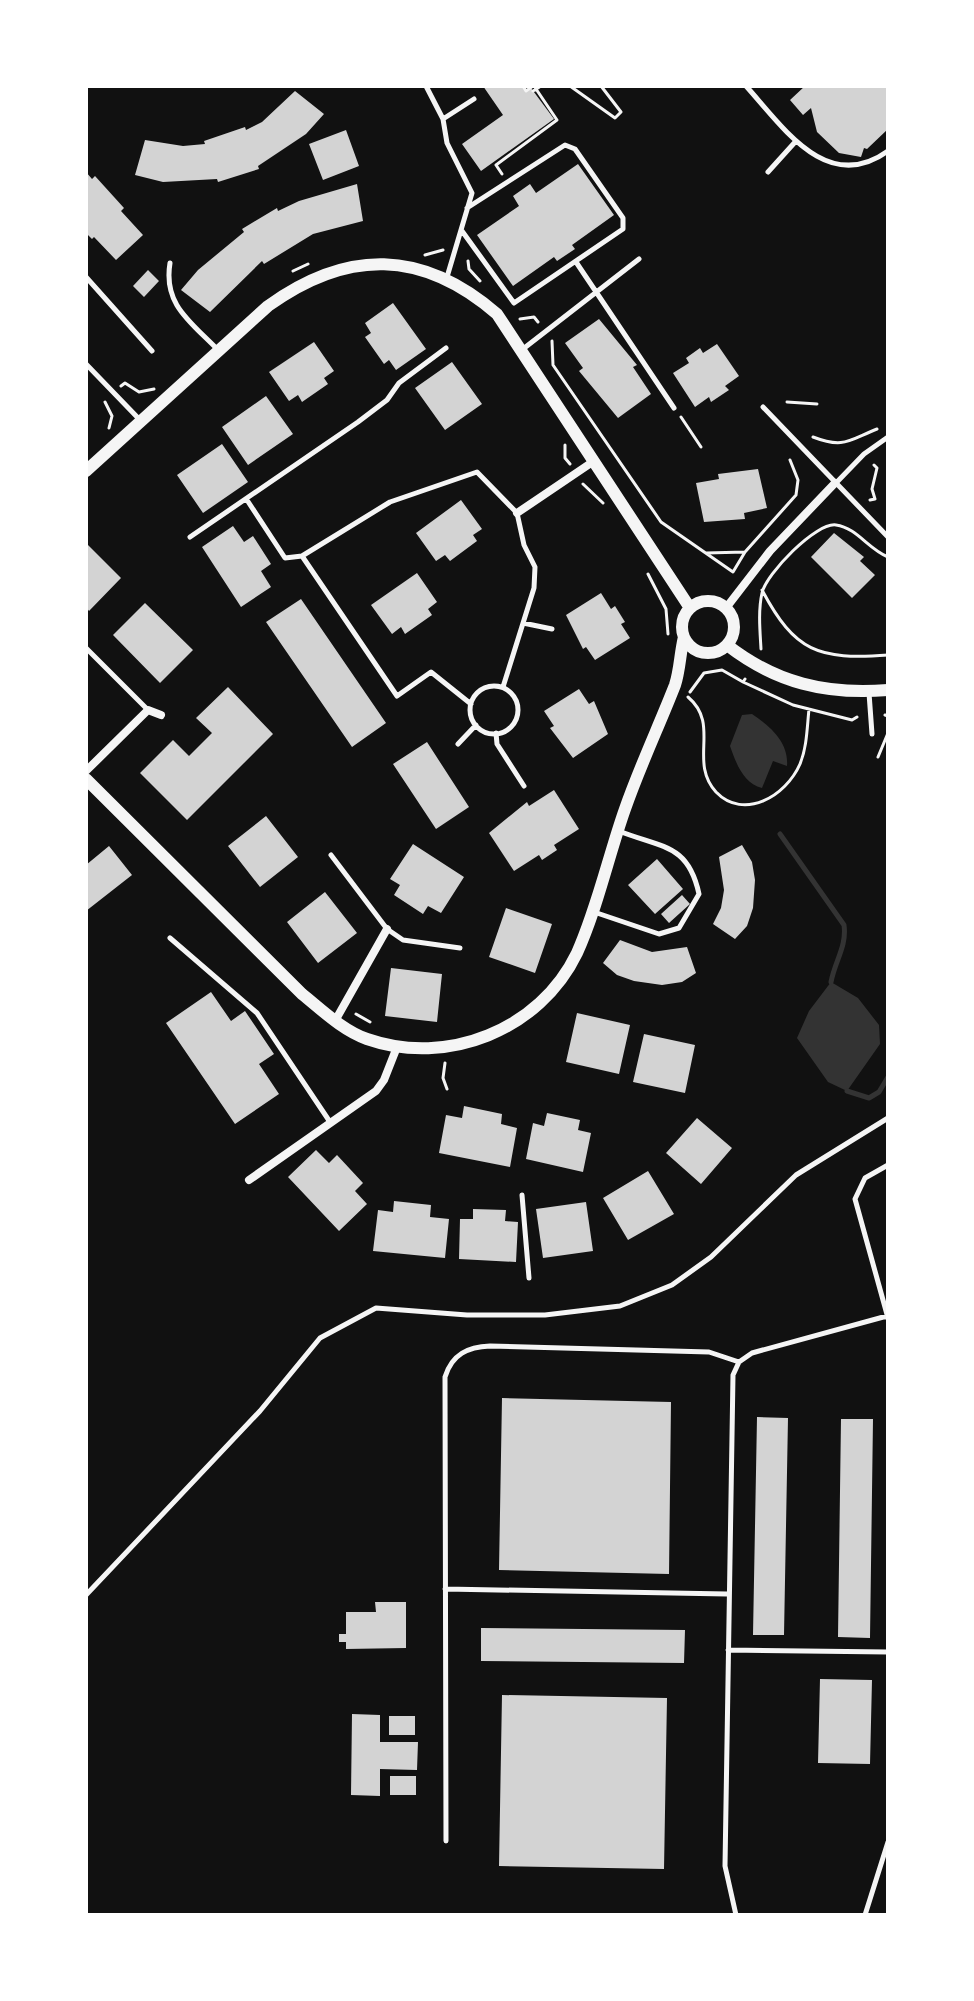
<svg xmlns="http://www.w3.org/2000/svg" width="974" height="2001" viewBox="0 0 974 2001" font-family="'Noto Sans',sans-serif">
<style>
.water{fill:#333}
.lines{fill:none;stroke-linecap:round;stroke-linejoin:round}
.stream{stroke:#333;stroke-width:5}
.building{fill:#d3d3d3}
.path{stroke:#f5f5f5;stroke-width:3}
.service{stroke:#f5f5f5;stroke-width:5}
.minor{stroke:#f5f5f5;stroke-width:8}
.tertiary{stroke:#f5f5f5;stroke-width:12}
</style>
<rect width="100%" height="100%" fill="#111"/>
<!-- water -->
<path class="water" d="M752,714C770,726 789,742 787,766L773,761L762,788C743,783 736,763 730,746L742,715Z
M831,982L858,998L879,1025L880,1044L847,1091L828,1082L797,1038L809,1011Z"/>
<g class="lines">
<!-- stream -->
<path class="stream" d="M780,834L844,925C847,946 835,961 831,982
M847,1091L869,1098L879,1092L888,1077"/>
</g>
<!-- building -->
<path class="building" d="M483,86H522L526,92L531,88L554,119L481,171L462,144L503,115Z
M805,86H888V129L867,149L864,148L861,157L839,153L817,132L811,108L803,115L790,100Z
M295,91L324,114L306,134L258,166L259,169L218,182L217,179L163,182L135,175L145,140L183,146L205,144L204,141L245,127L246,130L262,122Z
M346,130L359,166L323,180L309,144Z
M578,164L614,215L572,245L575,249L557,261L554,257L513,286L477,235L519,206L513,196L530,184L536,193Z
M86,172L92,179L95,176L124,208L121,211L143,235L116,260L94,237L92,239L86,233Z
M357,184L363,221L313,234L264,264L262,261L210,312L181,290L198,270L244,232L242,229L277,208L278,211L299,201Z
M148,270L159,281L144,297L133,286Z
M393,303L426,349L396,370L389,360L384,364L365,337L371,333L365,323Z
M599,319L637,365L633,367L651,394L618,418L579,371L583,368L565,343Z
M314,342L334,371L324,378L328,384L302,402L298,395L289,401L269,372Z
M717,344L739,376L725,386L729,390L711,402L709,397L695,407L673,373L689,363L686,358L700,348L703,353Z
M452,362L482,404L445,430L415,388Z
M266,396L293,434L248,465L222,427Z
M222,444L248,482L203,513L177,475Z
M758,469L767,508L744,513L745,519L704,522L696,483L719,479L718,474Z
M461,500L482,529L473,535L477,541L450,561L445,555L436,561L416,533Z
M233,526L244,542L253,536L271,564L261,571L271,587L241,607L202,547Z
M834,533L864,557L860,561L875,575L852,598L811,557Z
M86,543L121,578L89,611L86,607Z
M417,573L437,602L428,609L432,615L405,634L401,627L392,634L371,605Z
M601,593L611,609L615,606L625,622L621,624L630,638L595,660L586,647L583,649L566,615Z
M301,599L386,723L352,747L266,622Z
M145,603L193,650L160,683L113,635Z
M228,687L273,734L187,820L140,773L173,740L189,756L212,733L196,718Z
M579,689L589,704L594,701L608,734L573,758L550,728L554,726L544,711Z
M427,742L469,807L436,829L393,764Z
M554,790L579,829L554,845L557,850L542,860L539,855L514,871L489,833L527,802L529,806Z
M266,816L298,857L260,887L228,846Z
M413,844L464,877L441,913L428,906L423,914L394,895L400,885L390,879Z
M742,845L752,862L755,880L753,908L747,926L735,939L713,924L721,908L724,890L719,857Z
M109,846L132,875L86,911V865Z
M657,859L683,889L655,914L628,885Z
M325,892L357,933L318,963L287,922Z
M682,895L690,904L669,923L661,914Z
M506,908L552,924L535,973L489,957Z
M620,940L652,952L687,947L696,973L682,982L662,985L634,981L617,975L603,963Z
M391,968L442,974L437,1022L385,1016Z
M211,992L231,1021L245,1011L274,1054L259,1064L279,1094L235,1124L166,1023Z
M577,1013L630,1025L619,1074L566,1062Z
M644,1034L695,1045L685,1093L633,1082Z
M464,1106L502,1114L501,1124L517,1128L510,1167L439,1153L446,1115L462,1118Z
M547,1113L580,1120L578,1130L591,1133L583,1172L526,1159L533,1123L544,1126Z
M697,1118L732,1148L701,1184L666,1153Z
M316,1150L329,1163L337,1155L363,1183L355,1191L367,1204L339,1231L288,1177Z
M648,1171L674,1214L628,1240L603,1198Z
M394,1201L431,1205L430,1217L449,1219L445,1258L373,1251L378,1210L393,1212Z
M586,1202L593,1251L543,1258L536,1209Z
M473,1209L506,1210L505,1221L518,1222L516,1262L459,1259L460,1219H473Z
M502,1398L671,1402L669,1574L499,1570Z
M757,1417L788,1418L784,1635H753Z
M841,1419H873L870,1638L838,1637Z
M375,1602H406V1648L346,1649V1642H339V1634H346V1612H376Z
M481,1628L685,1630L684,1663L481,1661Z
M820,1679L872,1680L870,1764L818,1763Z
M502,1695L667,1698L664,1869L499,1866Z
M352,1714L380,1715V1742H418L417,1770L380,1769V1796L351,1795Z
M389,1716H415V1735H389Z
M390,1776H416V1795H390Z"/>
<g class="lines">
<!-- path -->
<path class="path" d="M523,86L526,91L533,86
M570,86L615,118L621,112L601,86
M533,91L541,86
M502,174L496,165L557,120L534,86
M425,255L443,250
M468,261L469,269L480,281
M293,271L308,264
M520,319L534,317L538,322
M552,341L553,365L661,522L733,572L745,552L796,495L798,480L790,460
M121,386L125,383L139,392L154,389
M105,402L112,416L109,428
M787,402L817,404
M681,417L701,447
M813,437C844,449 849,440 877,429
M565,445V458L570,464
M583,484L603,503
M870,500L875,499L872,489L877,468L874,465
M706,553L745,552
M648,574L666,609L668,634
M762,590C795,652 818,660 888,655
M761,649C760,631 758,611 762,593C766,574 816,522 836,525C857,528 868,549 888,557
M745,679L743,682L793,705L852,720L857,717
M690,692L704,673L722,670L743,682
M688,697C721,725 688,761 716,792C744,821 786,796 800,764C807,747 807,728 809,709
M885,715L888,716
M878,757L888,733
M356,1014L370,1022
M445,1063L443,1078L447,1089"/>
<!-- service -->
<path class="service" d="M426,86L443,119
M746,86C783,127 827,195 888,151
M768,172L796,141
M462,231L514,303L623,229V218L575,149L565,145L467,208
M576,262L674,408
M170,263C163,305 191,322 218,350
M86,277L152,351
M447,277L472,193L447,143L443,119L474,99
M523,349L639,259
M86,364L140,420
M763,407L888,537
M836,483L864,454L888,437
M247,500L285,558L302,556L390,502L477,472L517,513L524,545L535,567L534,588L503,687
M190,537L358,422L387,400L399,383L446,348
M302,556L397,696L431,672L471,704
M523,623L552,629
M86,648L148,710
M470 710a24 24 0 1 1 48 0a24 24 0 1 1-48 0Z
M869,693L872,734
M496,733L497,744L524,786
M458,744L476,725
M331,855L387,929L403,940L460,948
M594,912L659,934L679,928L699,894C688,843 661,848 619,831
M170,938L257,1013L330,1122
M522,1195L529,1278
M888,1318L855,1199L865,1178L888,1165
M445,1589L727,1594
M86,1595L260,1411L320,1338L376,1308L467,1315H545L620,1306L672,1285L711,1257L796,1175L888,1118
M728,1650L888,1652
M446,1841L445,1377C452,1354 468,1347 490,1346L709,1352L739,1362
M736,1915L725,1866L733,1375L739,1362L752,1353L887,1316
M865,1915L888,1842"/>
<!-- minor -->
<path class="minor" d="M517,513L594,461
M726,608L770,551L835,483
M86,771L148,710L161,715
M335,1021L387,929
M249,1180L376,1091L384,1080L397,1047"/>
<!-- tertiary -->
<path class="tertiary" d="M86,471L268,306C347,249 422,249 497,314L690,608
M682 627a26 26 0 1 1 52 0a26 26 0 1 1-52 0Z
M727,645C776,683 826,695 888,690
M86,779L302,994C322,1010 342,1030 367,1039C447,1067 540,1030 577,953C597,909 609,854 625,809C640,766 659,726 675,685C680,670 680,653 684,637"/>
</g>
<!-- border -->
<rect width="974" height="2001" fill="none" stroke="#ffffff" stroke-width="176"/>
</svg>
